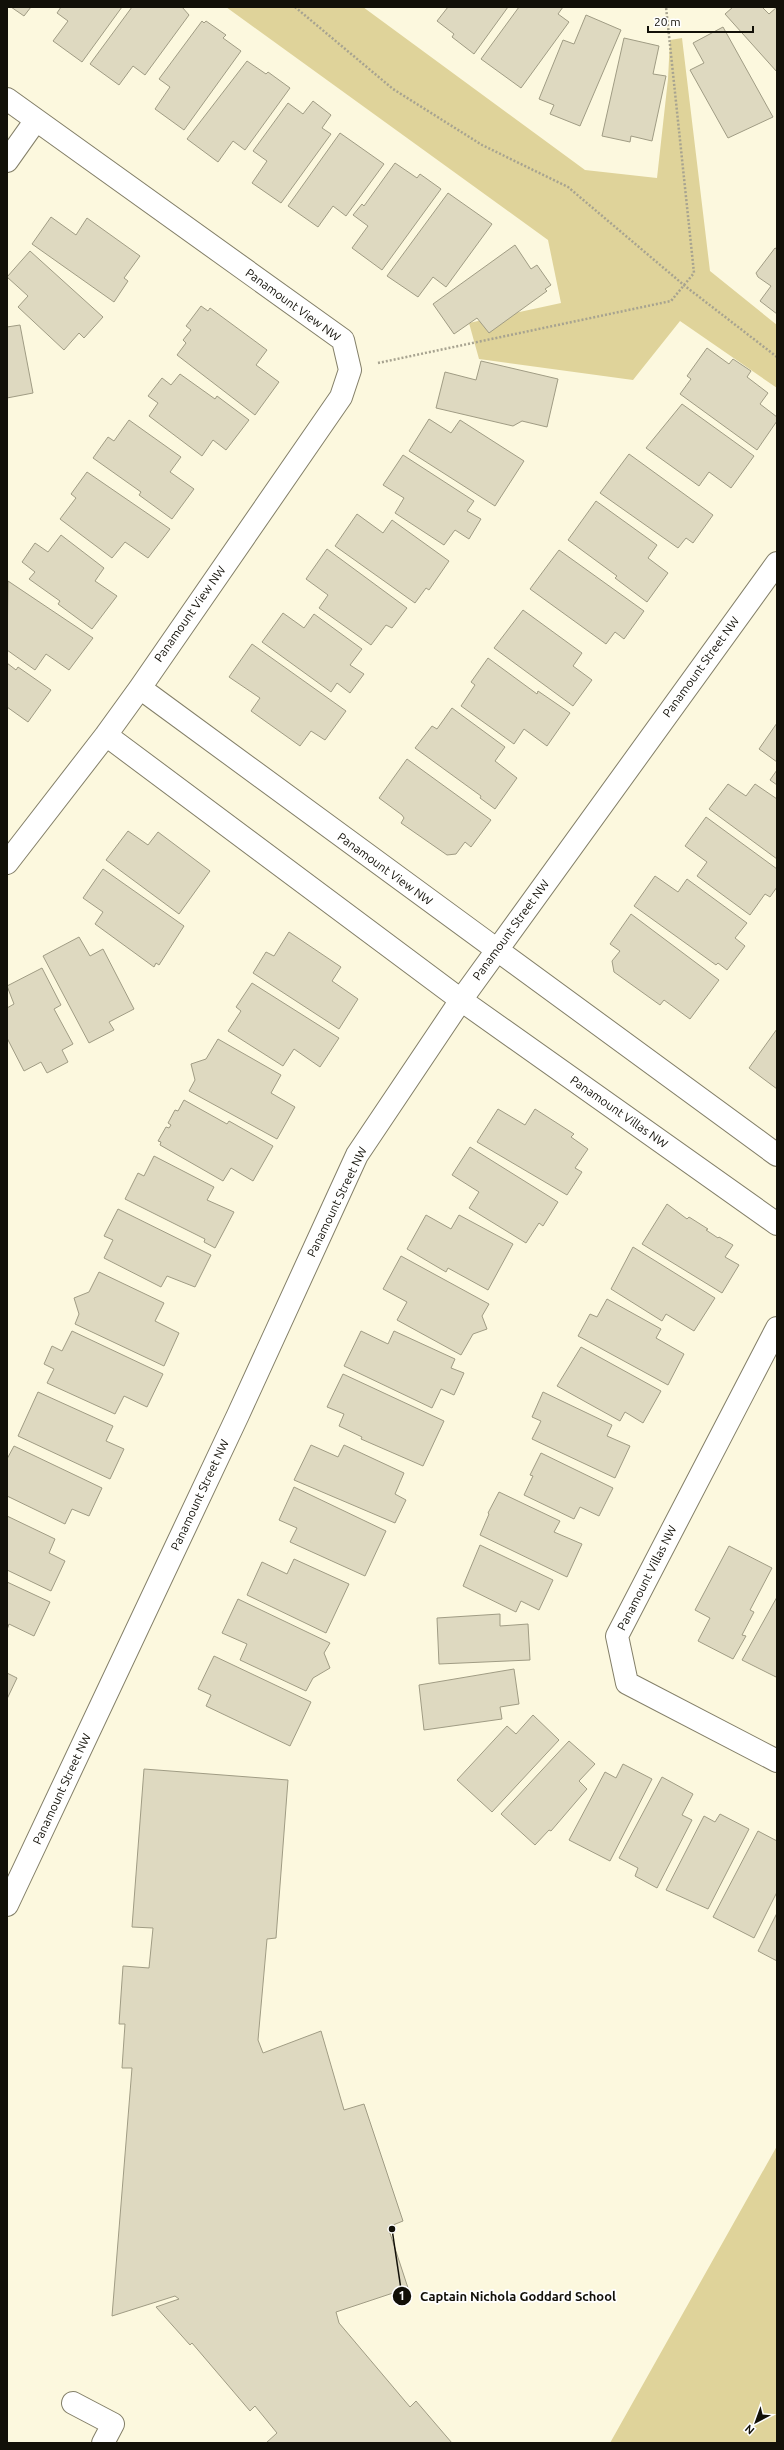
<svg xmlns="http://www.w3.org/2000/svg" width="784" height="2450" viewBox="0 0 784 2450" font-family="Ubuntu,sans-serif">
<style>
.green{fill:#dfd39a}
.building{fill:#ded9c0;stroke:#a09c84}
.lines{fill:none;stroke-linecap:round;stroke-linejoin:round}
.minor-casing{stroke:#837f68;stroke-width:24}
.path{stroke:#a7a390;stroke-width:2.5;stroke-dasharray:2 2;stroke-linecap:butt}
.minor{stroke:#fff;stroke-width:22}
.labels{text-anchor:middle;stroke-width:3.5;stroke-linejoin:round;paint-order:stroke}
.street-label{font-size:12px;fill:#121008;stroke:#fff}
.leader{fill:none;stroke:#121008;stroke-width:1.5}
.callout-dot{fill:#121008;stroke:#fff;stroke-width:1.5}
.mark-label{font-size:12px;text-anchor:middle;font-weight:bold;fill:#fff}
.callout-label{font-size:13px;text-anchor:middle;font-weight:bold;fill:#121008;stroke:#fff;stroke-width:3.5;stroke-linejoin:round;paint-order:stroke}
</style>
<rect width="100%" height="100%" fill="#fcf8de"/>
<!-- green -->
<path class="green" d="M226,7H363L585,170L657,178L668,79L670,40L682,38L710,271L777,325V388L680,321L633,380L479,359L469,323L561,303L548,240Z
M777,2146V2443H610Z"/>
<!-- building -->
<path class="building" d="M11,7H31L24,16Z
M61,7H122L82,62L53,41L68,21L57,13Z
M132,7H182L189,15L145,75L133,66L119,85L90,64Z
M448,7H508L474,54L452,37L454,34L437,21Z
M519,7H563L558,14L569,22L521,88L481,59Z
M733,7H762L769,14L777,7V72L725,14Z
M586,15L621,30L580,126L550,114L554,105L539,99L563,40L574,44Z
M202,21L204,23L206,21L226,35L223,38L241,51L184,130L155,109L170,87L159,79Z
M723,27L773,117L728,138L690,70L704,63L693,43Z
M624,38L659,46L653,74L666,76L652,141L631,136L630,142L602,136Z
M247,61L266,74L268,72L290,88L245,150L233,141L218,162L187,139Z
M313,101L331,115L322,128L331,134L281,203L252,183L267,161L253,151L288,103L303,114Z
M340,133L384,164L346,216L333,206L318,227L288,206Z
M395,163L417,178L420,174L441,189L382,270L352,248L368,226L353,215L362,204L364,206Z
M448,193L492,224L446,287L433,277L418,297L387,276Z
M51,217L76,235L87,218L140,256L124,278L128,281L114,302L32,244Z
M515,245L531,269L537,265L551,285L545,289L547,291L489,333L477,318L454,334L433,304Z
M775,248L777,249V314L760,301L771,286L758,277L756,273Z
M30,251L103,317L84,338L79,333L64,350L18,307L28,296L7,277Z
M201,306L208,311L210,308L267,350L256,365L279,382L255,415L177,355L186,343L183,340L191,330L186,326Z
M20,325L33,393L7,398V327Z
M707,348L729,364L733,359L751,371L747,377L768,393L760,404L777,417V421L757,450L680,394L691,379L687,376Z
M481,361L558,379L547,427L522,421L513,426L436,408L445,372L476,380Z
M180,374L215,399L217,396L249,420L226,450L213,440L202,456L149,416L158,403L148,396L162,378L171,385Z
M682,404L754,456L731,488L709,472L699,486L646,448Z
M429,419L451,433L460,420L524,461L495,506L409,451Z
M129,420L181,457L170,472L194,489L172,519L139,495L141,492L93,458L108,437L114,441Z
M629,454L713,515L693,543L686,538L678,548L600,493Z
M403,455L474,501L467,511L481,519L469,539L455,530L444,545L395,513L404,498L383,485Z
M87,472L170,529L148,558L125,542L112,558L60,519L76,498L71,494Z
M596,501L657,545L648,558L668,573L647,602L615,578L617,576L568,540Z
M357,514L383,533L392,520L449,561L429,590L426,588L415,603L335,546Z
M61,535L104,568L95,581L117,596L92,629L58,604L60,601L29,579L35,572L22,562L35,543L48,552Z
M327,549L407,608L392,628L386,625L371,645L319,608L328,595L306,579Z
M559,550L644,611L624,639L615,632L606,644L530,589Z
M8,581L93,638L69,670L46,654L35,670L7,650Z
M523,610L582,653L573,666L592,680L573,706L494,648Z
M283,613L304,628L314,614L362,649L350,665L364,674L350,693L337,683L331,692L262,642Z
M252,644L346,711L325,740L311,731L300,746L251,711L260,698L229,677Z
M488,658L537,694L538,691L570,713L547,746L524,729L514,744L461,706L475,685L471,682Z
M7,663L16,670L18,667L51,690L28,722L7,707Z
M452,708L505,747L495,761L517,778L495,809L480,798L481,796L415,748L432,726L437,729Z
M777,723V762L759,749Z
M407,759L491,820L471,847L465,842L456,854L447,855L401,823L404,818L402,815L379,798Z
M777,770V785L770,780Z
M728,784L746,796L755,784L777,799V859L709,809Z
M706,817L777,869V887L770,897L765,894L750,915L697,876L707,862L685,846Z
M128,831L148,845L158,832L210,871L179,914L106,860Z
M103,869L184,926L159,965L156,963L154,967L95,924L103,912L83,898Z
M655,876L678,892L687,879L747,923L735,938L745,946L727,970L718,963L716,965L634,906Z
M631,914L719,980L690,1019L664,1000L660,1005L614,972L612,961L620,951L610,944Z
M289,932L341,967L332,981L358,999L339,1029L253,973L266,952L274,956Z
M79,937L90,956L103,949L134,1009L109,1022L114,1030L89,1043L43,956Z
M42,968L61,1005L54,1009L73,1044L62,1050L68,1062L47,1073L41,1062L24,1071L7,1038V1008L14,1004L7,986Z
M252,983L339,1038L320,1067L294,1049L283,1066L228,1031L241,1011L236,1007Z
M777,1029V1089L749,1068Z
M218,1039L281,1075L271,1093L295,1107L277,1139L189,1091L195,1080L191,1064L206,1059Z
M184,1100L227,1124L229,1121L273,1146L253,1181L231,1168L223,1181L160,1145L161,1142L158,1141L166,1127L169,1128L171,1125L168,1123L175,1110L178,1111Z
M498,1109L525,1125L535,1109L574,1134L571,1137L588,1149L575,1168L582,1172L567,1195L477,1142Z
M470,1147L558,1202L543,1226L539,1223L526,1243L469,1208L479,1192L452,1175Z
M154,1156L214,1187L207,1200L234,1212L215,1248L204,1242L205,1239L125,1199L138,1173L144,1176Z
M667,1204L687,1219L689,1217L708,1229L706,1230L718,1238L719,1237L733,1245L725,1257L739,1265L722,1293L642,1244Z
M118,1209L211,1255L195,1287L167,1276L161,1287L104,1258L113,1240L104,1236Z
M426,1215L451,1229L459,1215L513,1244L488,1290L448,1268L446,1272L407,1249Z
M633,1247L715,1298L694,1331L666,1314L662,1321L611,1289Z
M401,1256L489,1304L482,1316L487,1329L473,1334L461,1355L397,1320L407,1302L383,1289Z
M99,1272L164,1303L155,1321L179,1333L164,1366L75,1324L79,1314L74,1298L89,1292Z
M607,1299L661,1329L656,1338L684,1354L668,1385L578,1336L590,1314L597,1317Z
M72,1331L163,1374L147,1407L124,1396L115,1414L47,1383L54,1369L44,1364L52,1346L62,1351Z
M361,1331L388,1344L394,1331L455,1359L451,1368L464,1373L454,1395L441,1389L432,1408L344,1366Z
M581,1347L661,1391L643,1423L625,1412L620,1421L557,1386Z
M343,1374L444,1421L423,1466L361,1439L362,1437L339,1426L344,1414L327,1407Z
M38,1392L113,1426L106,1441L124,1449L110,1479L18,1436Z
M543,1392L612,1425L607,1436L630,1446L615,1478L532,1439L541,1421L532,1417Z
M311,1445L338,1457L344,1445L404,1473L395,1494L406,1500L395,1523L294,1480Z
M14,1446L102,1488L89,1516L72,1509L65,1524L7,1496V1459Z
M541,1453L613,1488L599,1516L580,1507L574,1519L524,1495L533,1476L530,1475Z
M294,1487L386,1531L365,1576L290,1542L297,1528L279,1520Z
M499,1492L560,1521L554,1532L582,1544L567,1577L480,1535L489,1514L488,1513Z
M7,1516L55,1539L49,1553L65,1561L51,1591L7,1570Z
M480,1545L553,1580L539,1610L521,1601L516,1612L463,1586Z
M729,1546L772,1568L750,1610L754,1612L742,1635L746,1636L733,1659L698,1641L710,1618L695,1610Z
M294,1559L349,1584L326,1633L247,1595L262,1562L287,1574Z
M7,1582L50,1602L34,1636L9,1624L7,1630Z
M777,1597V1676L776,1677L742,1660Z
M238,1599L330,1643L324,1653L330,1668L313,1678L306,1691L240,1660L247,1644L222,1633Z
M500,1614V1626L528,1624L530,1660L439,1664L437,1618Z
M214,1656L311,1702L290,1746L206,1706L211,1695L198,1689Z
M514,1669L519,1704L500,1707L502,1719L424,1730L419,1685Z
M7,1673L17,1678L7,1699Z
M533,1715L559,1740L492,1812L457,1780L507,1726L516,1734Z
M569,1741L595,1764L579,1781L587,1789L551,1831L549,1830L535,1845L501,1814Z
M623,1764L652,1779L610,1861L569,1840L605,1772L616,1778Z
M144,1769L288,1780L276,1938L267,1939L258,2040L263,2053L321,2031L344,2110L364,2104L403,2221L388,2227L408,2288L336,2312L339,2323L410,2407L416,2401L452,2443H266L277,2433L255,2406L250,2411L192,2343L190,2345L156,2307L179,2299L175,2296L112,2316L132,2068H122L125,2024H119L123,1966L149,1968L153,1928L132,1927Z
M662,1777L693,1794L682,1815L692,1820L657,1888L635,1876L638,1868L619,1858Z
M720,1814L749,1829L708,1909L666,1890L704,1816L715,1822Z
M758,1831L777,1841V1892L754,1938L713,1917Z
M777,1913V1961L758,1951Z"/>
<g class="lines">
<!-- minor casing -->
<g class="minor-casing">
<path id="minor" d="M7,99L343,340L350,370L341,397L140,688L106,735L7,863
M7,161L36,120
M140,688L777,1155
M106,735L461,1000L777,1224
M777,1328L617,1636L627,1683L777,1761
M7,1905L238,1415L357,1155L461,1000L777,563
M73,2403L113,2424L103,2443"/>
</g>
<!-- path -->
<path class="path" d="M295,7L393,89L482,145L568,187L685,286L777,357
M378,363L671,301L694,273L666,7"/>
<!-- minor -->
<use href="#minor" class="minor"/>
</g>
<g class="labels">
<!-- street labels -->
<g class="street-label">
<text transform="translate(293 305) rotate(36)" y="4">Panamount View NW</text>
<text transform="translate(190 614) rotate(-55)" y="4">Panamount View NW</text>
<text transform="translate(701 667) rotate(-54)" y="4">Panamount Street NW</text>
<text transform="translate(385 869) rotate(36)" y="4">Panamount View NW</text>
<text transform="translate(511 930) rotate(-54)" y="4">Panamount Street NW</text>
<text transform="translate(619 1112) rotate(35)" y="4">Panamount Villas NW</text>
<text transform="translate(337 1202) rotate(-64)" y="4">Panamount Street NW</text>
<text transform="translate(200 1495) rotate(-65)" y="4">Panamount Street NW</text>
<text transform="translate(647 1578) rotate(-63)" y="4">Panamount Villas NW</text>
<text transform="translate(62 1789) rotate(-65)" y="4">Panamount Street NW</text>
</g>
</g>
<!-- callouts -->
<path class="leader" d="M392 2229L402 2296"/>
<g class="callout-dot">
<circle cx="392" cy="2229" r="4"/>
<circle cx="402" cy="2296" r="10"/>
</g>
<g class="mark-label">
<text x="402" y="2300">1</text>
</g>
<g class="callout-label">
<text x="518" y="2301">Captain Nichola Goddard School</text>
</g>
<!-- border -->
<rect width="784" height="2450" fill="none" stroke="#121008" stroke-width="16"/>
<!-- north arrow -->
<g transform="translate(756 2422) rotate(221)" stroke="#ffffff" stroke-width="3" paint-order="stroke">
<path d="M0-3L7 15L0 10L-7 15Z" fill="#121008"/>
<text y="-6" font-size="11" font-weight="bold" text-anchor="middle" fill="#121008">N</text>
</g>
<!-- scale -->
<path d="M648 26v6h105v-6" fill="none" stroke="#121008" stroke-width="2"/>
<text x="654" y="26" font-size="12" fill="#121008" stroke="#ffffff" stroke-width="3" paint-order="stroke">20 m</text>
</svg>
